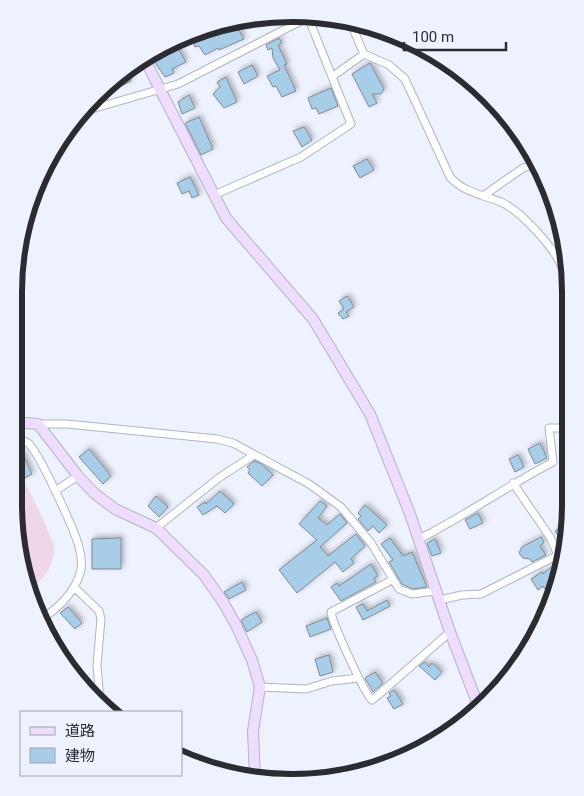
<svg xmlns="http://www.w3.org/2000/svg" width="584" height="796" viewBox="0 0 584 796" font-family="Roboto,'Noto Sans JP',sans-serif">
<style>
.green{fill:#f0d7e7}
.building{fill:#a8cde9;stroke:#7e8a94;filter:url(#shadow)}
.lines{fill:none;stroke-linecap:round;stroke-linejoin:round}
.street-casing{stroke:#b1b5c3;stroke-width:9}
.secondary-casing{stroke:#b1b5c3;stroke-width:12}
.street{stroke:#fff;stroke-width:7}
.secondary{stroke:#eeddfe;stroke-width:10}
.rim{fill:none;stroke:#2b2c32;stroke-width:6}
</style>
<defs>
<filter id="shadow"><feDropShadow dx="2.5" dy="-2.5" stdDeviation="2.5" flood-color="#0004"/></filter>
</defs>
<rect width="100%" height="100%" fill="#eef2fe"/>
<!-- green -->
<path class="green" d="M14,460C20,473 55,540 54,548C54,566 43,581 29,590C13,552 14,500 14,460Z"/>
<!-- building -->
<path class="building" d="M236,25L244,39L219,50L218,48L205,55L199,46L195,47L193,41Z
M279,38L282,43L278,45L287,64L284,65L296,91L282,97L276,86L273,87L267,76L280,70L273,58L272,48L268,50L266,45Z
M178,48L186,62L172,69L174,73L165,77L153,60Z
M370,63L384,89L381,94H372L377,103L369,107L352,74Z
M136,65L138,70L128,75L131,81L119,87L115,80L123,71Z
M252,65L258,76L244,84L238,72Z
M226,77L237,102L224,108L213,94L220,87L217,82Z
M331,88L338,106L319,114L316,108L312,109L308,98Z
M189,95L195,108L182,114L178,102Z
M199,117L213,149L201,155L185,123Z
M304,127L312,140L302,147L293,131Z
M367,159L374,170L360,178L353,166Z
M190,177L199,195L192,198L189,191L182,194L177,183Z
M347,296L354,307L346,312L349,316L343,319L338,313L344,309L339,301Z
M540,443L547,458L535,464L528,449Z
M14,448L23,454L32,474L23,479L14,460Z
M89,449L111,476L103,484L79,457Z
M518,455L524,467L515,472L509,459Z
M254,461L260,463L273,475L262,486L248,473L250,470L247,467Z
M220,491L234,504L225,513L217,506L203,515L197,507L205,502L206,504Z
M156,496L168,507L159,517L148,506Z
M320,501L327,506L318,518L327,525L340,514L347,523L320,547L328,556L356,534L365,546L351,559L354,563L343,572L335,562L297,593L279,570L317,540L299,524Z
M365,505L387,525L379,533L373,526L368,531L358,519L361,516L358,513Z
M478,513L483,523L470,529L465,520Z
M564,525L568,531L565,546L555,531Z
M541,537L544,542L540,546L546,555L532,562L530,559L523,558L519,553L522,547Z
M121,538V569H92V539Z
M390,538L403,556L412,552L427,587L413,589L402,584L389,562L393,560L381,544Z
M435,539L441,553L432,556L427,543Z
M556,563L560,568L558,581L545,589L543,586L538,590L531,579L542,572L543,574Z
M371,564L378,576L374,578L376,582L341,601L331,587L337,583L339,586Z
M242,582L246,590L229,599L224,592Z
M387,600L390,606L363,620L356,607L363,604L367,611Z
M68,607L82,623L75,629L60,613Z
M256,612L262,622L247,632L241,620Z
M327,618L331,629L310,637L306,626Z
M329,655L333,672L320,676L315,659Z
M425,662L429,667L432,663L442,672L435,680L419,666Z
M375,672L383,683L373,692L365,678Z
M394,690L403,704L394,709L387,698L391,696L389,693Z"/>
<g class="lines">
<!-- street casing -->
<g class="street-casing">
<path id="street" d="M351,24L364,54L389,65L405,79L450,177C463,192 483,195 501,202C521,211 556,249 563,270C568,283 567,299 568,312
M333,76L364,54
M85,111L178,84L307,18
M214,195L301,157L351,124L308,17
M483,196L523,168L536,164
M38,424H67L217,439L233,443L309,484L341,507L371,543L399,589L412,594L436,591
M14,439C19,440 25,440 28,443C39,452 75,531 79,547C81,554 82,562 81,570C76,591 59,608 41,619
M513,483L550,537L558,555
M55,491L78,476
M156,528L220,477L254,455
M419,539C465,516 507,486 553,462L549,428H569
M392,580L331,612C332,622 364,693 372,700L377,696L450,632
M74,587L99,611L101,619L97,665L100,703
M440,600L462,595L481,594L564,552
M260,687L306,689L332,681L358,678"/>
</g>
<!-- secondary casing -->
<g class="secondary-casing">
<path id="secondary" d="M145,60L226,218L313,319L370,414L410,514L450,632L478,705
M14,422L38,424L78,476L94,493L115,509L156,528L204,575L223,602L236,625L252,660L260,687L253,731L255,778"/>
</g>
<!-- street -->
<use href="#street" class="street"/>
<!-- secondary -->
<use href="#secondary" class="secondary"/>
</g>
<!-- crop -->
<path d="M0 0H584V796H0ZM292 22H292A270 270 0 0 1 562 292V504A270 270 0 0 1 292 774H292A270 270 0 0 1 22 504V292A270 270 0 0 1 292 22Z" fill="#eef2fe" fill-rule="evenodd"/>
<path class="rim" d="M292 22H292A270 270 0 0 1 562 292V504A270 270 0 0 1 292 774H292A270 270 0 0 1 22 504V292A270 270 0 0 1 292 22Z"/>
<!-- legend -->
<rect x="20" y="711" width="162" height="65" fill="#eef2fe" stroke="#a0a3ac"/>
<rect x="30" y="727" width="25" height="8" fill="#eeddfe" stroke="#a0a3ac"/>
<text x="65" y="736" font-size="15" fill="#2b2c32">道路</text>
<rect x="30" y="748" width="25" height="15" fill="#a8cde9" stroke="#a0a3ac"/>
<text x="65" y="761" font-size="15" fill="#2b2c32">建物</text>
<!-- scale -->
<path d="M404 42v8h102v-8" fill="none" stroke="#2b2c32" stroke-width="2.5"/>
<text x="412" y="42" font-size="15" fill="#2b2c32" stroke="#eef2fe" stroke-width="4" paint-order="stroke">100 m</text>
</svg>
